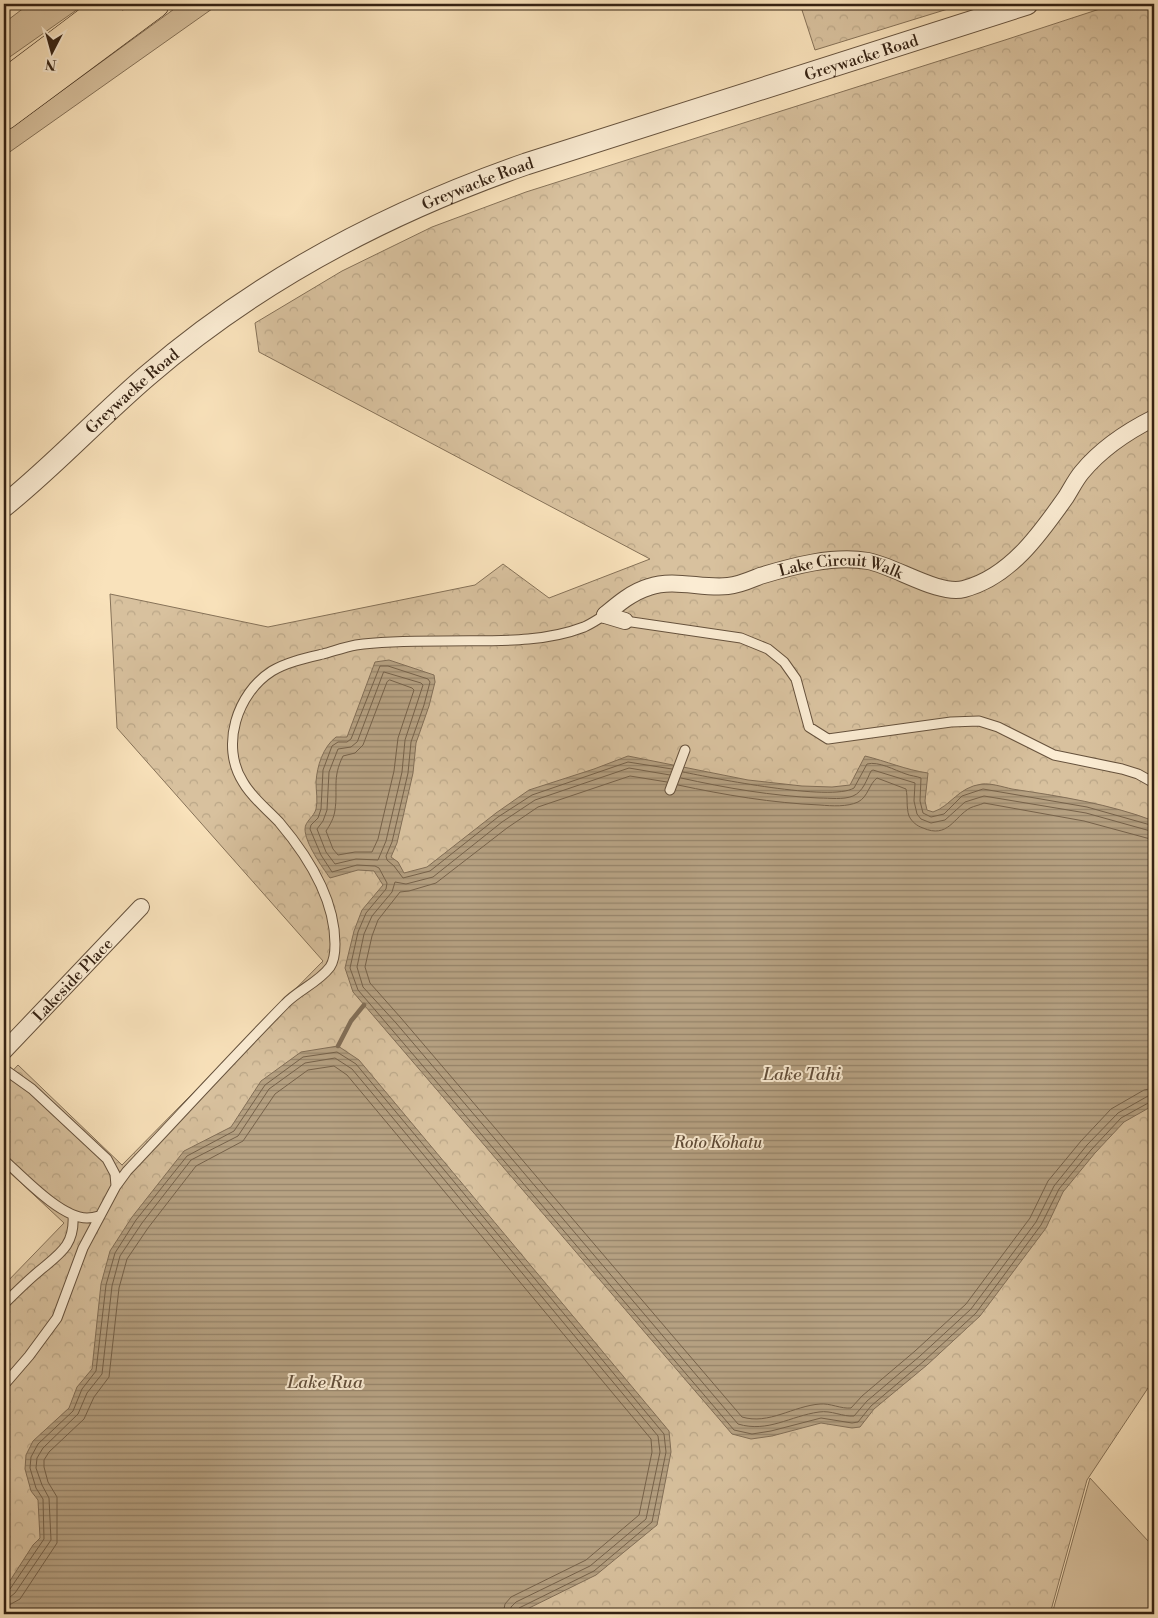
<svg xmlns="http://www.w3.org/2000/svg" width="1158" height="1618" viewBox="0 0 1158 1618" font-family="'Libre Bodoni',serif">
<style>
.grass{fill:#d8c19e;stroke:#867258}
.forest{fill:url(#forest-crowns);stroke:#867258}
.water{fill:url(#water-rules);stroke:#826e56}
.lines{fill:none;stroke-linecap:round;stroke-linejoin:round}
.shore{stroke:#76624a;stroke-width:1}
.stream{stroke:#826e56;stroke-width:4.5}
.service-casing{stroke:#66523d;stroke-width:11}
.minor-casing{stroke:#66523d;stroke-width:18}
.tertiary-casing{stroke:#66523d;stroke-width:23}
.trunk-casing{stroke:#352213;stroke-width:29}
.service{stroke:#fbecd3;stroke-width:9}
.minor{stroke:#fbecd3;stroke-width:16}
.tertiary{stroke:#fbecd3;stroke-width:21}
.trunk{stroke:#f9e2bb;stroke-width:28}
.labels{text-anchor:middle;stroke-width:4;stroke-linejoin:round;paint-order:stroke}
.street-label{font-size:16px;fill:#352213;stroke:#fbecd3}
.park-label{font-size:16px;font-style:italic;fill:#5e4a36;stroke:#fbecd3}
.water-label{font-size:18px;font-style:italic;fill:#624e3a;stroke:#fbecd3}
</style>
<defs>
<pattern id="forest-crowns" width="20" height="18" patternUnits="userSpaceOnUse" patternTransform="scale(1.25)"><rect width="20" height="18" fill="#d8c19e"/><path d="M2 6a3 3 0 1 1 6 0M12 15a3 3 0 1 1 6 0" fill="none" stroke="#baa687"/></pattern>
<pattern id="water-rules" width="6" height="5" patternUnits="userSpaceOnUse" patternTransform="scale(1.25)"><rect width="6" height="5" fill="#b6a182"/><path d="M0 2.5h6" fill="none" stroke="#958369"/></pattern>
</defs>
<rect width="100%" height="100%" fill="#f9e2bb"/>
<filter id="stains"><feTurbulence type="fractalNoise" baseFrequency=".004" numOctaves="4"/><feColorMatrix values="0 0 0 0 .2 0 0 0 0 .09 0 0 0 0 .02 0 0 0 .5 -.17"/></filter>
<radialGradient id="worn" r=".72"><stop offset=".6" stop-color="#630" stop-opacity="0"/><stop offset="1" stop-color="#630" stop-opacity=".3"/></radialGradient>
<!-- grass -->
<path class="grass" d="M29,4H85L4,61V23Z
M181,4H219L4,156V133Z
M1090,1478L1149,1542L1154,1536V1614H1052Z"/>
<!-- forest -->
<path class="forest" d="M800,4H964L815,50Z
M1115,4H1154V1379L1087,1480L1050,1614H4V1285L64,1223L4,1167V1080L18,1065L122,1165L323,961L117,728L110,594L268,627L475,585L503,564L549,598L650,559L259,352L255,323L342,271L432,227L526,192L1005,40Z"/>
<!-- water -->
<path class="water" d="M389,660L434,675L435,682L429,706L416,743L413,773L397,843L391,857L398,862L404,873L427,867L496,813L529,790L594,769L628,756L748,780L802,786L832,787L850,785L865,756C886,761 906,770 928,773L925,801L927,810L933,812C951,806 958,787 982,784C991,783 1003,787 1012,789C1059,796 1110,804 1154,821V1105L1124,1122L1095,1153L1063,1192L1046,1228L980,1316L927,1365L874,1409L860,1427L852,1428L821,1423L772,1436L751,1439L732,1434L353,992L345,968L354,931L362,910L383,885L374,871L358,870L330,878C322,867 305,843 305,829C305,821 314,817 316,809C318,801 316,791 316,782C317,766 323,747 336,737H347L375,662Z
M338,1046L359,1060L669,1431L671,1452L657,1525L596,1575L517,1614H4V1590L33,1545L40,1538L38,1500L31,1491L25,1469L26,1455L33,1441L69,1408L77,1387L92,1369L101,1284L110,1251L132,1217L184,1151L231,1127L261,1081L301,1052Z"/>
<g class="lines">
<!-- shore -->
<path class="shore" d="M384,672L421,683L423,685L405,740L402,772L386,841L378,860L356,859L335,864L326,852L317,829L323,821L327,810L329,772L338,749L351,747L357,742Z
M390,680L412,688L414,690L398,738L394,771L378,839L372,852H355L338,855L333,849L326,831C330,825 334,818 335,810C338,789 332,778 343,756L355,753L363,745L387,682Z
M672,769L628,762L532,795L498,817L430,871L403,878L394,866L387,860L386,856L392,842L408,773L411,742L424,705L430,682L428,679L388,666H380L351,739L347,742H338L332,746L323,770L321,809L318,818L311,825L310,829L321,855L332,872L357,865L375,866L379,868L387,883L386,889L366,913L358,932L350,968L358,990L734,1430L752,1434L771,1431L821,1418L852,1423L858,1422L871,1406L924,1361L976,1313L1041,1225L1059,1189L1091,1150L1121,1118L1150,1102L1154,1101
M683,772C713,778 831,802 854,788L867,764C879,761 894,770 906,774C911,776 916,776 921,778L920,801L923,813L931,817L944,814L962,796L983,789L1087,807L1154,826
M670,775L629,768L535,800L502,822L433,877L406,884L395,882L392,892L372,916L364,934L357,967L363,987L396,1023L738,1424C768,1433 790,1416 819,1412C831,1410 843,1417 854,1416L867,1401L920,1356L971,1309L1036,1222L1054,1186L1087,1145L1118,1113L1148,1096L1154,1095
M681,778C726,788 772,796 819,798C830,798 843,800 853,796C863,792 867,779 871,771L873,770L915,783L914,801L917,814L921,819L931,823L945,820L965,802L984,796L1086,813L1154,832
M667,782L630,776L538,807L507,828L436,883L409,891L400,892L378,920L372,936L365,967L370,983L401,1018L742,1417C769,1425 793,1406 820,1404C830,1403 841,1409 851,1408L862,1396L915,1351L966,1304L1030,1218L1048,1181L1081,1141L1111,1109L1144,1090L1154,1088
M678,785C725,795 772,803 820,805C832,806 847,807 858,802C868,797 869,784 877,778L906,789C908,798 906,807 909,816C912,822 917,826 923,828C948,839 954,817 970,808C974,806 980,805 984,803L1084,821L1154,840
M4,1592L10,1589L44,1539L43,1499L36,1488L30,1468L31,1457L38,1444L73,1411L82,1389L96,1371L106,1285L115,1253L136,1220L187,1156L234,1131L265,1085L303,1057L337,1052L356,1064L664,1434L666,1452L652,1522L594,1571L519,1608L516,1614
M4,1598L10,1597L15,1593L51,1540L49,1498L42,1485L36,1468L37,1458L43,1448L78,1414L87,1393L102,1374L112,1286L120,1256L142,1223L191,1160L238,1136L269,1089L305,1063L335,1058L352,1069L658,1436L660,1452L646,1519L590,1566L516,1602L511,1607L510,1614
M4,1605L11,1604L20,1599L57,1543V1497L48,1482L44,1467V1460L49,1452L84,1419L94,1397L109,1377L119,1288L127,1259L148,1228L196,1166L243,1141L275,1094L308,1070L334,1066L347,1075L651,1439L652,1452L639,1515L586,1560L511,1597L505,1604L503,1614"/>
<!-- stream -->
<path class="stream" d="M338,1046L351,1021L364,1005"/>
<!-- service casing -->
<g class="service-casing">
<path id="service" d="M625,621L741,638L768,649L784,662L796,679L809,727L828,739L951,722L979,721L998,727L1054,755L1122,769L1138,774L1154,783
M670,790L685,750
M4,1069L32,1089L107,1159L115,1174L116,1186
M4,1160C23,1177 61,1218 87,1218C91,1218 96,1217 99,1216
M4,1304C15,1293 26,1282 38,1272C59,1254 75,1246 73,1215
M4,1385L29,1356L57,1318L83,1248L116,1186L127,1171C180,1115 231,1059 285,1004C298,990 318,983 330,967C334,961 335,952 335,944C335,899 307,855 279,822C267,809 252,798 243,782C220,746 237,693 272,671C287,662 306,658 323,654C334,651 345,647 356,645C384,641 415,641 443,641C490,640 540,644 584,627C591,624 598,619 605,615"/>
</g>
<!-- minor casing -->
<g class="minor-casing">
<g id="minor">
<path id="s1" d="M605,615C618,604 632,592 649,587C674,578 702,589 728,586C739,585 750,580 760,576C793,566 833,555 868,561C895,566 939,596 964,589C1010,577 1040,534 1066,497C1071,489 1076,479 1082,472C1101,449 1128,431 1154,418"/>
<path d="M605,615L625,621"/>
<path id="s2" d="M4,1051L141,907"/>
</g>
</g>
<!-- tertiary casing -->
<g class="tertiary-casing">
<g id="tertiary">
<path id="s3" d="M4,506C54,466 98,418 147,376C258,280 388,212 526,164L1027,4"/>
</g>
</g>
<!-- trunk casing -->
<g class="trunk-casing">
<path id="trunk" d="M4,84L110,4
M4,116L155,4"/>
</g>
<!-- service -->
<use href="#service" class="service"/>
<!-- minor -->
<use href="#minor" class="minor"/>
<!-- tertiary -->
<use href="#tertiary" class="tertiary"/>
<!-- trunk -->
<use href="#trunk" class="trunk"/>
</g>
<g class="labels">
<!-- street labels -->
<g class="street-label">
<text dy="6" stroke="none"><textPath href="#s3" startOffset="982">Greywacke Road</textPath></text>
<text dy="6" stroke="none"><textPath href="#s3" startOffset="578">Greywacke Road</textPath></text>
<text dy="6" stroke="none"><textPath href="#s3" startOffset="172">Greywacke Road</textPath></text>
<text dy="6" stroke="none"><textPath href="#s1" startOffset="249">Lake Circuit Walk</textPath></text>
<text dy="6" stroke="none"><textPath href="#s2" startOffset="99">Lakeside Place</textPath></text>
</g>
<!-- park labels -->
<g class="park-label">
<text x="718" y="1148">Roto Kohatu</text>
</g>
<!-- water labels -->
<g class="water-label">
<text x="802" y="1080">Lake Tahi</text>
<text x="325" y="1388">Lake Rua</text>
</g>
</g>
<!-- margin -->
<rect width="1158" height="1618" fill="none" stroke="#f9e2bb" stroke-width="20"/>
<rect x="5" y="5" width="1148" height="1608" fill="none" stroke="#352213" stroke-width="2.5"/>
<rect x="10" y="10" width="1138" height="1598" fill="none" stroke="#352213"/>
<!-- north arrow -->
<g transform="translate(52 52) rotate(186)" stroke="#fbecd3" stroke-width="4" paint-order="stroke">
<path d="M0-4L9 19L0 12L-9 19Z" fill="#352213"/>
<text y="-8" font-size="14" font-weight="bold" text-anchor="middle" fill="#352213">N</text>
</g>
<rect width="100%" height="100%" filter="url(#stains)"/>
<rect width="100%" height="100%" fill="url(#worn)"/>
</svg>
